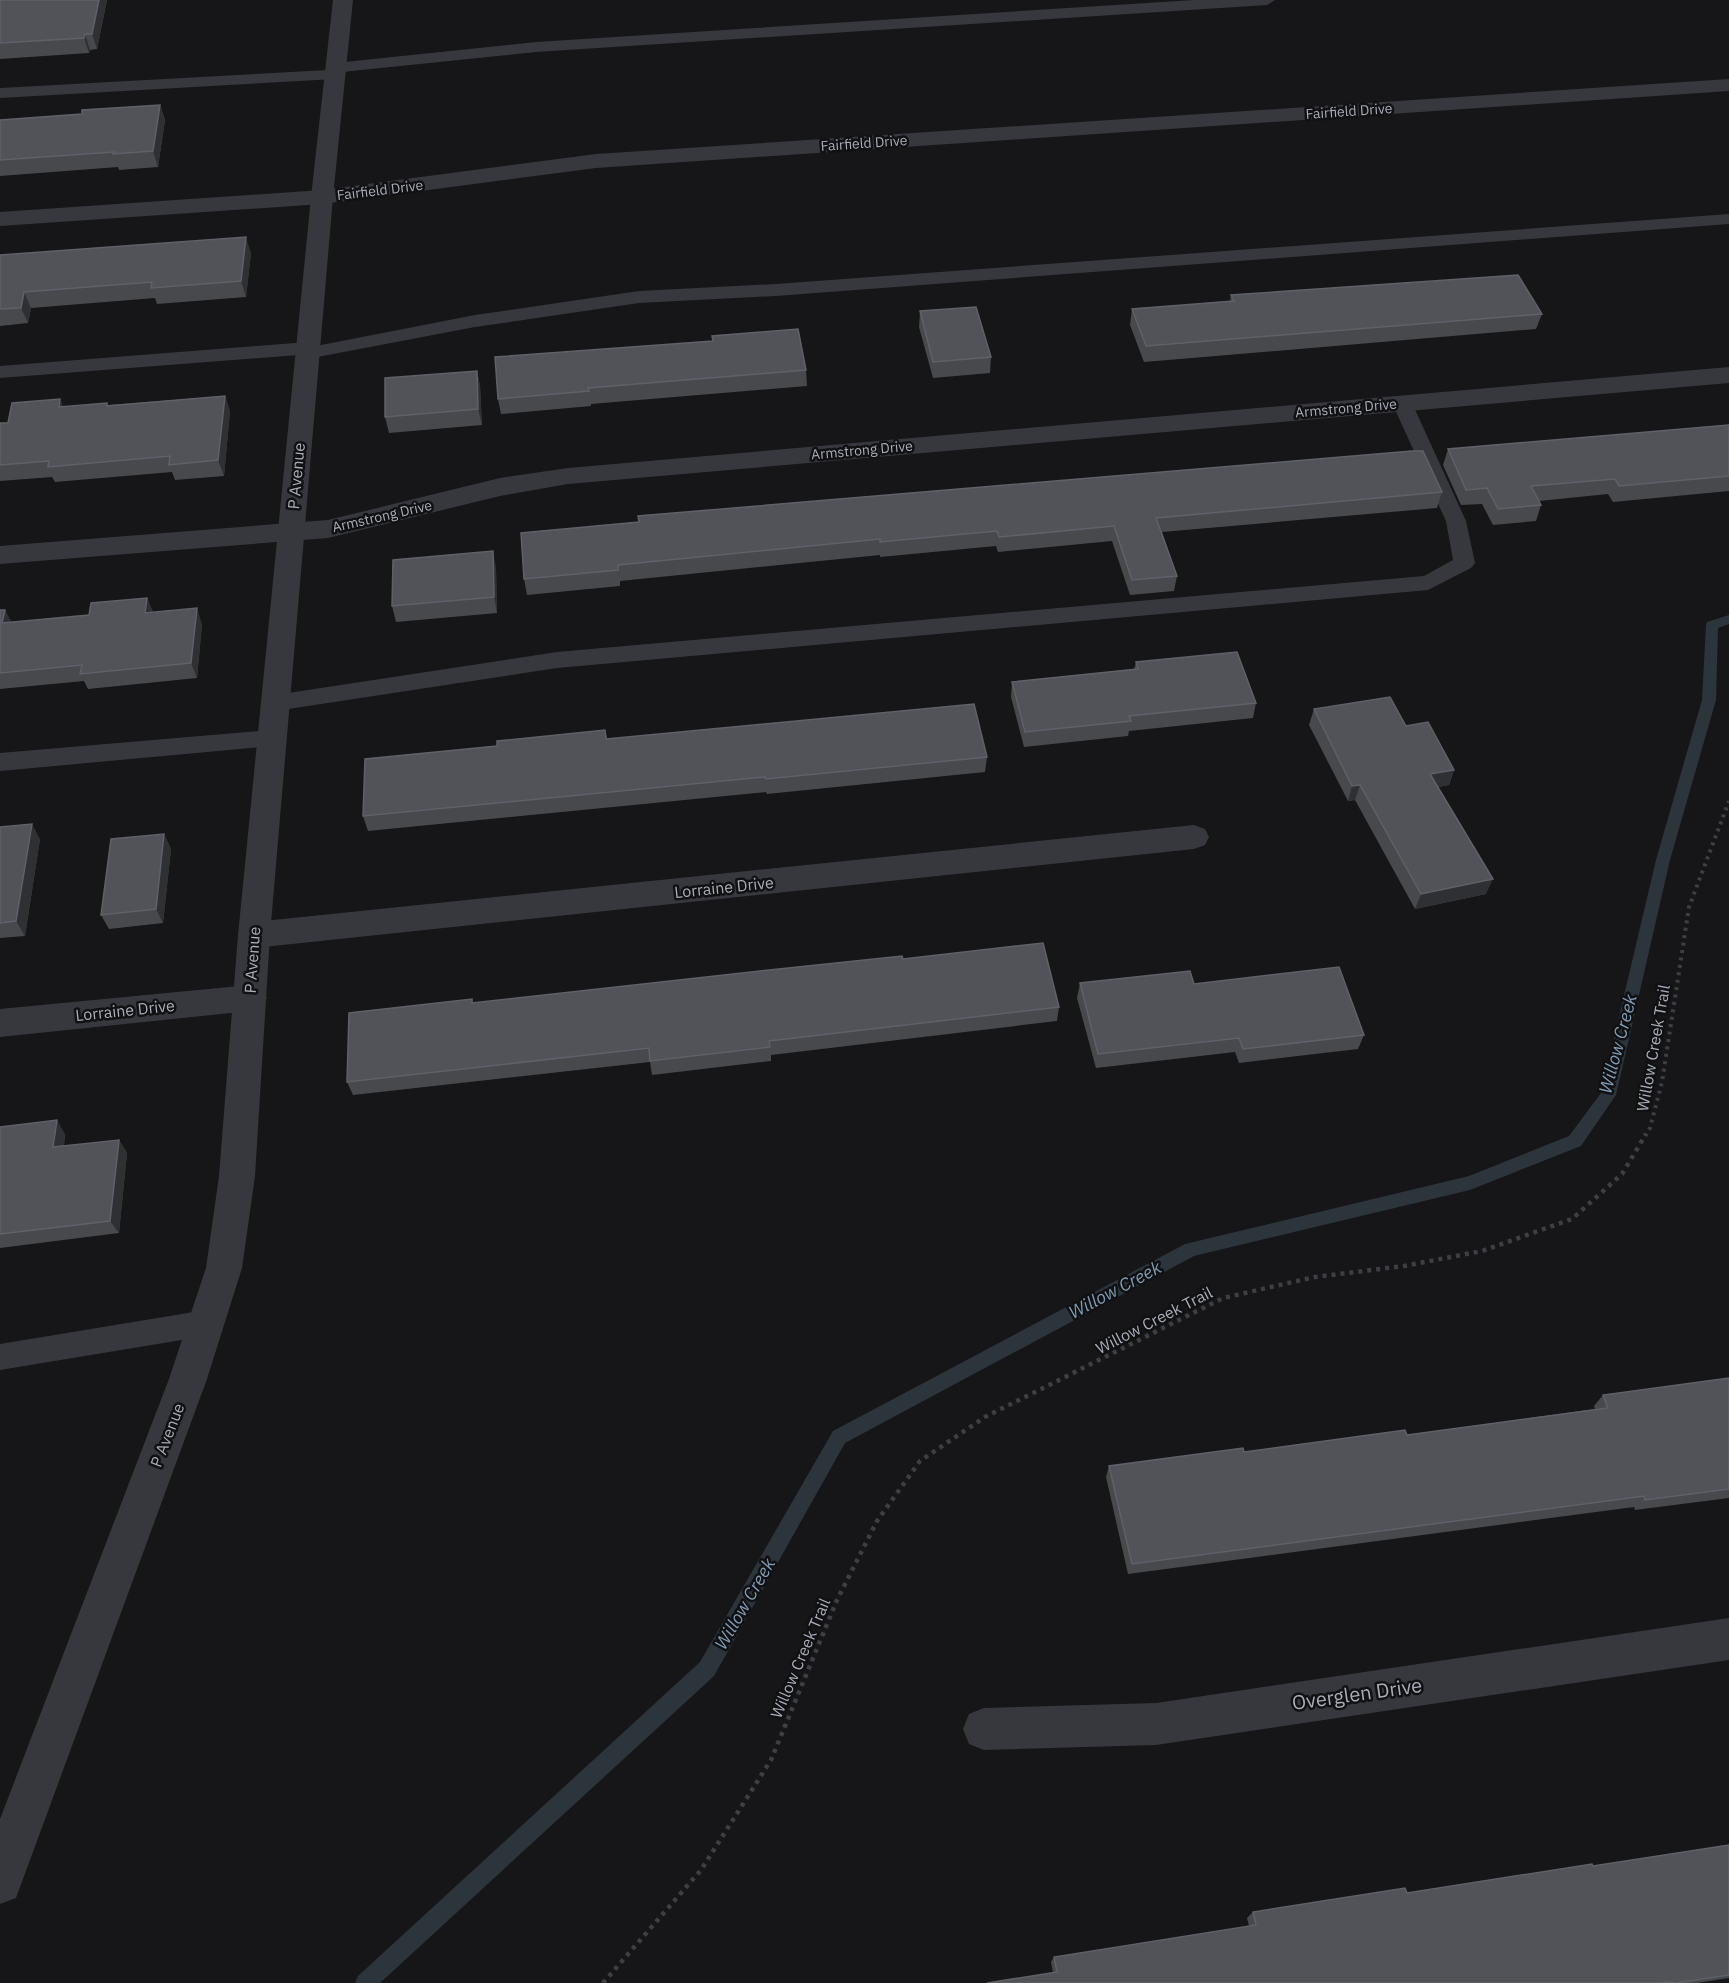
<svg xmlns="http://www.w3.org/2000/svg" width="1729" height="1983" viewBox="0 0 1729 1983" font-family="'IBM Plex Sans',sans-serif">
<style>
.lines{fill:none;stroke-linecap:round;stroke-linejoin:round}
.stream{fill:#2c353c;fill-rule:evenodd}
.path-far1{stroke:#3d3f44;stroke-width:4;stroke-dasharray:3 4.5;stroke-linecap:butt}
.path{stroke:#3d3f44;stroke-width:4.5;stroke-dasharray:4 5;stroke-linecap:butt}
.service{fill:#37383d;fill-rule:evenodd}
.minor{fill:#37383d;fill-rule:evenodd}
.tertiary{fill:#37383d;fill-rule:evenodd}
.wall{fill:#47494d}
.shaded-wall{fill:#2f3033}
.building{fill:#525359;stroke:#5f6168;stroke-width:1.5}
.labels{text-anchor:middle;stroke-width:5;stroke-linejoin:round;paint-order:stroke}
.far-street-label{font-size:14px;fill:#a8adb8;stroke:#111113}
.street-label{font-size:16px;fill:#a8adb8;stroke:#111113}
.water-label{font-size:18px;font-style:italic;fill:#7f9bb3;stroke:#111113}
.near-street-label{font-size:20px;fill:#a8adb8;stroke:#111113}
</style>
<rect width="100%" height="100%" fill="#161618"/>
<g class="lines">
<!-- stream -->
<path class="stream" d="M1729,615V624L1718,628L1716,700L1670,860L1616,1095L1581,1146L1470,1190L1194,1256L845,1443L714,1676L380,1983H355L358,1976L700,1662L833,1431L1185,1244L1469,1176L1569,1136L1601,1093L1656,860L1702,700L1706,625L1707,622Z"/>
<!-- path-far1 -->
<path class="path-far1" d="M1645,1136L1650,1128L1662,1082L1689,907L1729,801"/>
<!-- path -->
<path class="path" d="M603,1983L701,1870L771,1760L837,1600L877,1521L920,1461L985,1417L1223,1298L1315,1277L1404,1266L1482,1251L1572,1219L1622,1174L1646,1134"/>
<!-- service -->
<path class="service" d="M1194,0H1275L1267,5L536,52L342,72L341,77L335,79L0,98V88L328,70L329,65L335,63L536,42Z
M1729,214V224L776,296L639,303L475,327L307,359L298,355L0,378V366L308,342L316,346L475,315L639,291L776,284Z
M1402,397L1409,399L1412,403L1466,521L1475,563L1471,568L1428,590L557,668L275,711L267,709L264,703L267,697L275,695L557,652L1424,576L1453,560L1446,521L1392,403L1395,399Z
M272,730L280,732L283,738L280,744L272,746L0,771V753Z
M206,1310L216,1314L220,1323L216,1332L206,1336L0,1370V1344Z"/>
<!-- minor -->
<path class="minor" d="M1729,79V91L596,168L322,204L0,226V212L322,190L596,154Z
M1729,367V383L568,484L500,496L328,538L0,564V546L328,520L500,478L568,468Z
M1194,825L1205,829L1209,837L1205,845L1194,849L254,948L243,944L238,935L243,926L254,922Z
M250,985L262,989L267,998L262,1007L250,1011L0,1037V1009Z
M1729,1618V1660L1156,1745L984,1750L969,1744L963,1729L969,1714L984,1708L1156,1703Z"/>
<!-- tertiary -->
<path class="tertiary" d="M333,0H353L333,197L270,935L255,1176L242,1268L207,1379L16,1898L0,1904V1819L169,1379L206,1268L219,1176L238,935L311,197Z"/>
</g>
<!-- wall -->
<path class="wall" d="M0,0H107L97,49L90,50L89,53L0,59Z
M160,105L165,120L158,167L119,170L118,167L0,176V120L82,114Z
M251,253L246,297L157,304L155,298L31,308L28,323L0,326V255Z
M1231,295L1542,314L1536,329L1144,362L1130,325L1132,309L1230,301Z
M920,311L991,357L990,373L933,378L919,327Z
M495,357L806,370L807,386L591,404V406L501,414L498,399Z
M477,371L480,386L482,425L389,433L385,417Z
M225,396L230,411L224,476L175,480L172,472L55,482L52,477L0,481V423H8L63,407L108,405Z
M1729,425V491L1613,502L1608,494L1539,501L1541,505L1536,521L1493,525L1482,504L1461,505L1443,465L1448,449Z
M1442,492L1437,508L1162,532L1177,576L1174,591L1130,595L1112,541L998,552L996,546L880,557V555L620,581V586L527,595L524,579L639,522Z
M496,567L497,613L396,622L392,606Z
M147,598L153,612L202,624L197,678L88,689L84,681L0,689V610H5L11,622L89,615Z
M1136,662L1256,703L1253,718L1129,731L1128,736L1024,747L1011,697L1012,682L1134,669Z
M1314,709L1406,726L1454,770L1449,785L1438,787L1486,894L1415,909L1355,800L1348,801L1309,725Z
M605,730L607,738L987,757L985,772L767,794L766,792L368,831L363,816L497,746Z
M0,827L40,839L25,936L0,938Z
M164,834L171,849L163,923L109,929L101,915Z
M903,959L1059,1007L1057,1021L771,1055V1061L652,1075L650,1062L353,1095L347,1082L472,999L473,1003Z
M1080,983L1194,984L1364,1035L1358,1049L1239,1063L1235,1052L1096,1068L1077,998Z
M0,1127L65,1134L64,1146L119,1140L127,1153L119,1233L0,1248Z
M1729,1378V1498L1635,1510L1634,1507L1128,1574L1106,1477L1109,1466L1407,1435L1595,1409L1594,1406L1603,1395Z
M1729,1845V1978L1697,1983H987L1053,1973L1051,1962L1054,1957L1249,1926L1247,1918L1253,1912L1407,1893L1593,1866Z"/>
<!-- shaded-wall -->
<path class="shaded-wall" d="M99,0H107L97,49L92,34Z
M85,34L90,50L89,53L84,38Z
M160,105L165,120L158,167L153,151Z
M246,237L251,253L246,297L241,281Z
M24,292L31,308L28,323L21,308Z
M477,371L480,386L482,425L478,409Z
M225,396L230,411L224,476L218,460Z
M60,399L67,415L59,407Z
M493,551L496,567L497,613L494,597Z
M147,598L154,614L145,613Z
M197,608L202,624L197,678L191,663Z
M5,610L13,625L2,623Z
M1454,770L1449,785L1425,789L1430,774Z
M1360,785L1355,800L1348,801L1352,786Z
M32,824L40,839L25,936L16,921Z
M164,834L171,849L163,923L156,909Z
M1493,879L1486,894L1415,909L1421,894Z
M57,1120L65,1134L62,1161L53,1147Z
M119,1140L127,1153L119,1233L110,1221Z"/>
<!-- building -->
<path class="building" d="M0,0H99L92,34H85L84,38L0,43Z
M160,105L153,151L113,154L114,152L0,160V120L82,114V110Z
M246,237L241,281L151,288L152,282L24,292L21,308L0,309V255Z
M1518,275L1542,314L1146,346L1132,309L1234,301L1231,295Z
M976,307L991,357L933,362L920,311Z
M798,329L806,370L588,388L589,391L498,399L495,357L713,341L712,336Z
M477,371L478,409L385,417V378Z
M225,396L218,460L169,465L170,456L48,467L49,461L0,465V423H8L12,403L60,399L59,407L107,403V406Z
M1729,425V476L1619,486L1615,479L1531,486L1541,505L1498,509L1487,488L1466,490L1448,449Z
M1412,451H1423L1442,492L1156,518L1177,576L1132,580L1114,526L999,537L997,531L880,542V539L618,565V570L524,579L521,533L639,522L638,516Z
M493,551L494,597L392,606L393,560Z
M147,598L145,613L197,608L191,663L80,674L82,665L0,673V610H5L2,623L89,615L91,603Z
M1237,652L1256,703L1129,716L1131,721L1025,732L1012,682L1138,669L1136,662Z
M1390,697L1406,726L1428,722L1454,770L1430,774L1493,879L1421,894L1360,785L1352,786L1314,709Z
M974,704L987,757L766,779L765,777L363,816L365,759L497,746V741L605,730L606,739Z
M32,824L16,921L0,923V827Z
M164,834L156,909L101,915L111,839Z
M1043,943L1059,1007L769,1041L770,1047L650,1061L649,1048L347,1082L349,1013L472,999V1003L760,971L902,956L903,959Z
M1339,967L1364,1035L1243,1049L1239,1038L1098,1054L1080,983L1190,971L1194,984Z
M57,1120L53,1147L119,1140L110,1221L0,1234V1127Z
M1729,1378V1489L1645,1500L1644,1496L1132,1564L1109,1466L1243,1448L1244,1452L1405,1430L1407,1435L1608,1408L1603,1395Z
M1729,1845V1975L1677,1983L1665,1982L1660,1983H987L1057,1972L1054,1957L1256,1925L1253,1912L1405,1888L1407,1893L1592,1864L1593,1866Z"/>
<g class="labels">
<!-- far-street labels -->
<g class="far-street-label">
<text transform="translate(1349 111) rotate(-4)" y="5">Fairfield Drive</text>
<text transform="translate(864 143) rotate(-4)" y="5">Fairfield Drive</text>
<text transform="translate(380 190) rotate(-7)" y="5">Fairfield Drive</text>
<text transform="translate(1346 408) rotate(-5)" y="5">Armstrong Drive</text>
<text transform="translate(862 450) rotate(-5)" y="5">Armstrong Drive</text>
<text transform="translate(382 516) rotate(-13)" y="5">Armstrong Drive</text>
</g>
<!-- street labels -->
<g class="street-label">
<text transform="translate(296 476) rotate(-85)" y="6">P Avenue</text>
<text transform="translate(724 887) rotate(-6)" y="6">Lorraine Drive</text>
<text transform="translate(252 960) rotate(-86)" y="6">P Avenue</text>
<text transform="translate(125 1010) rotate(-6)" y="6">Lorraine Drive</text>
<text transform="translate(1653 1048) rotate(-80)" y="6">Willow Creek Trail</text>
<text transform="translate(1154 1320) rotate(-27)" y="6">Willow Creek Trail</text>
<text transform="translate(167 1435) rotate(-69)" y="6">P Avenue</text>
<text transform="translate(800 1658) rotate(-67)" y="6">Willow Creek Trail</text>
</g>
<!-- water labels -->
<g class="water-label">
<text transform="translate(1618 1044) rotate(-75)" y="6">Willow Creek</text>
<text transform="translate(1115 1290) rotate(-28)" y="6">Willow Creek</text>
<text transform="translate(745 1604) rotate(-60)" y="6">Willow Creek</text>
</g>
<!-- near-street labels -->
<g class="near-street-label">
<text transform="translate(1357 1694) rotate(-8)" y="7">Overglen Drive</text>
</g>
</g>
</svg>
